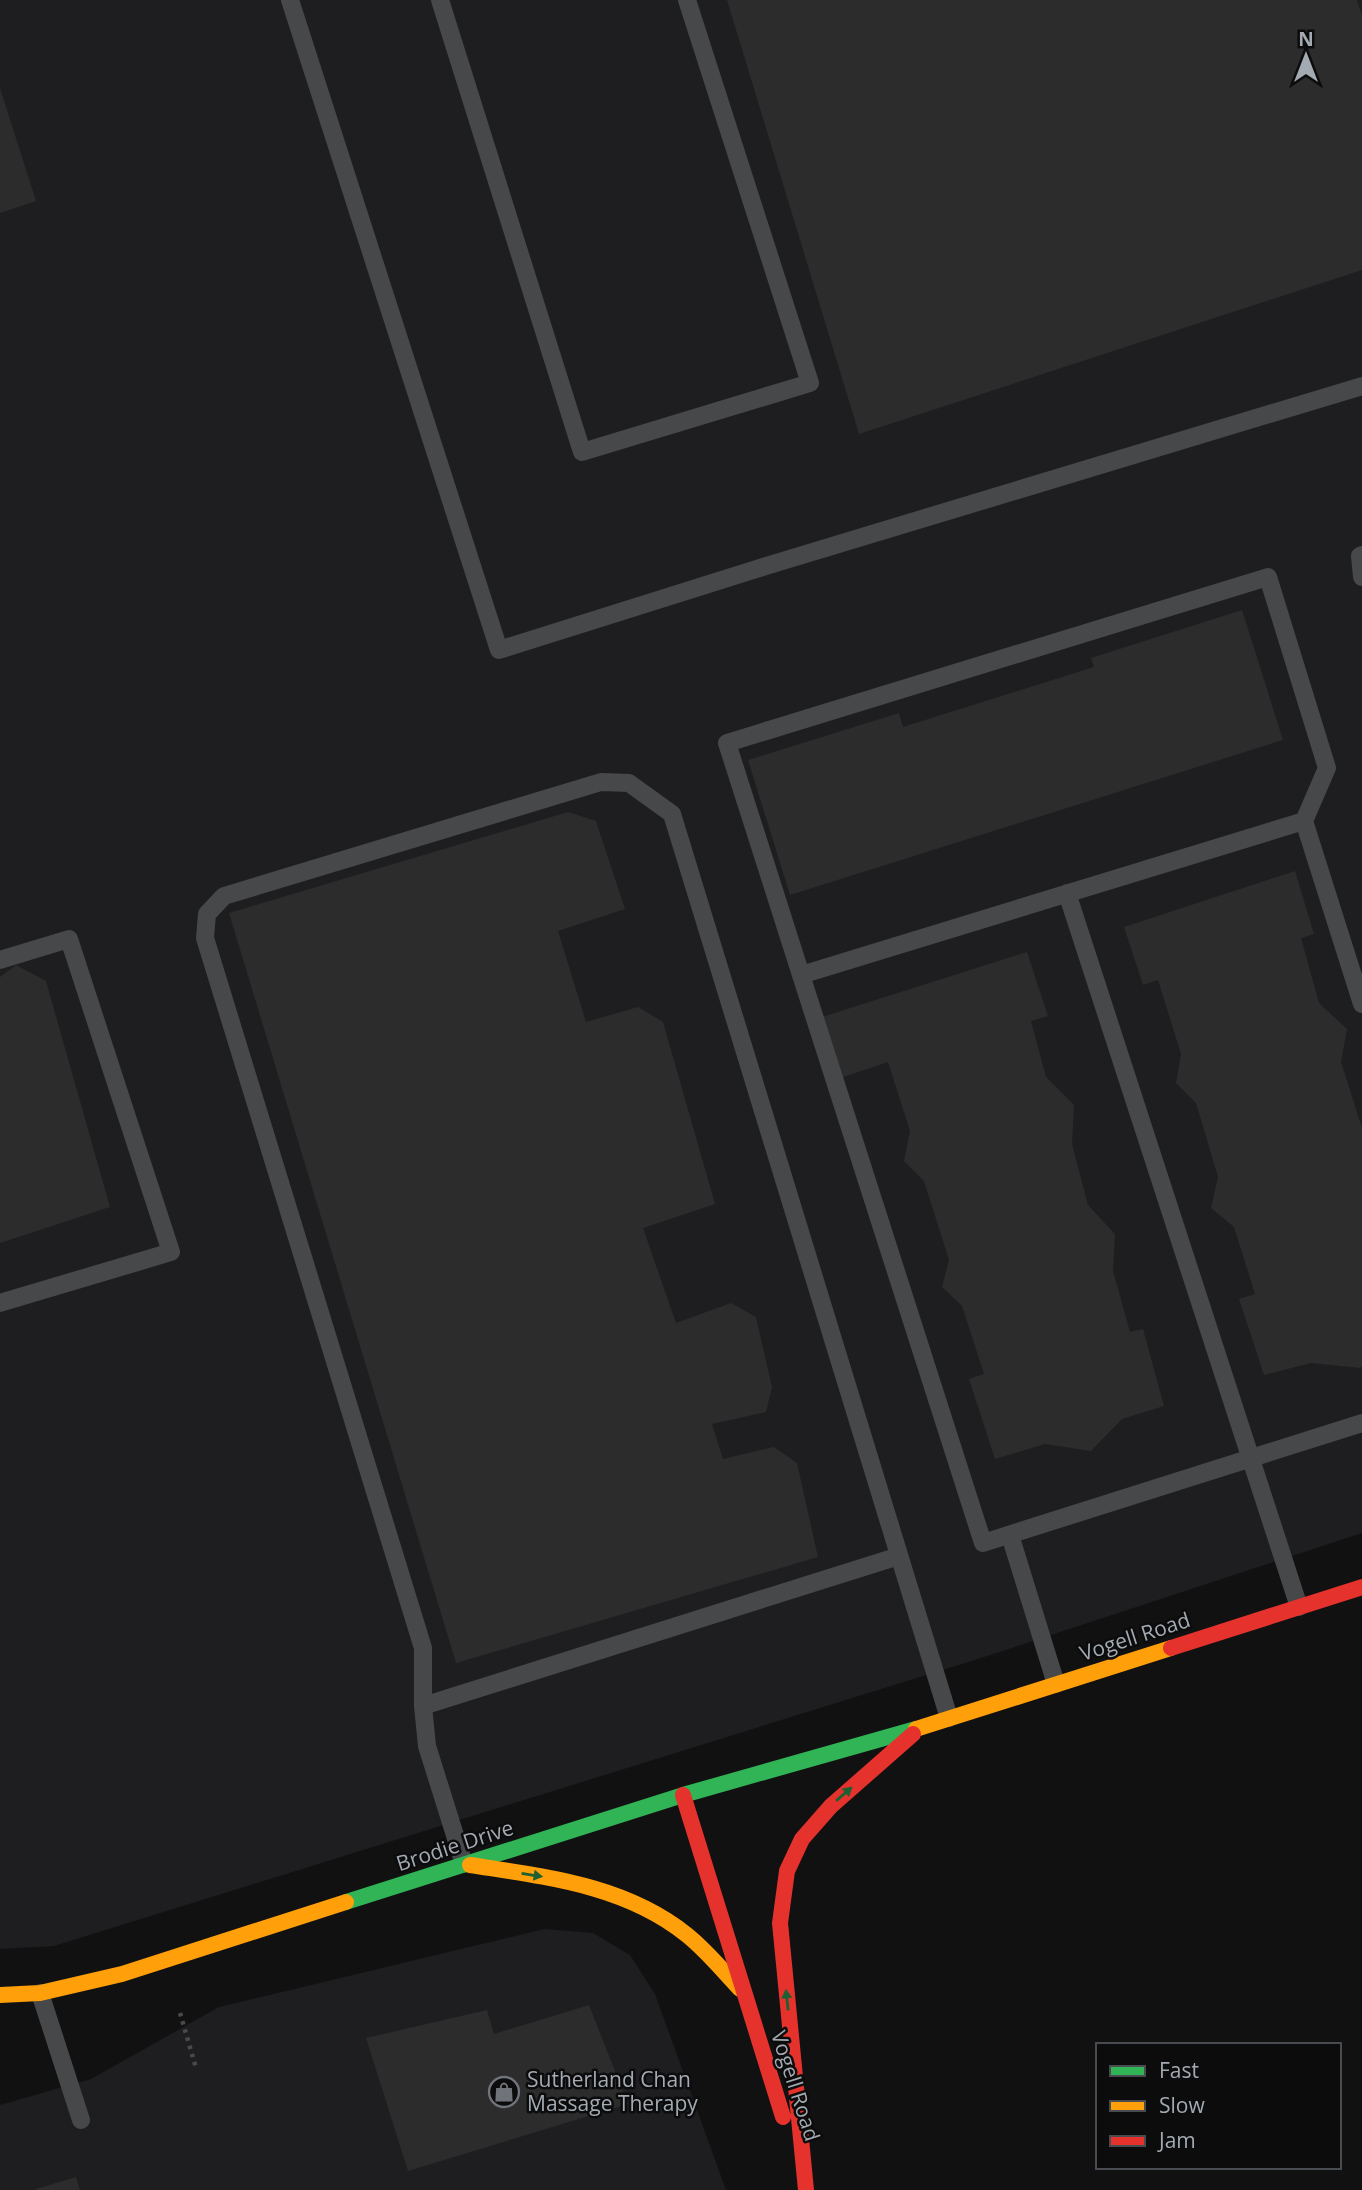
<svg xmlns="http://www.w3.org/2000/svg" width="1362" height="2190" viewBox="0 0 1362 2190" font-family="'Open Sans',sans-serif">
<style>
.built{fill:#1e1e20}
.building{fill:#2c2c2d}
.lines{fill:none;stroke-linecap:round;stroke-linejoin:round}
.path{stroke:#47494c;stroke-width:4.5;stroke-dasharray:3.5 5;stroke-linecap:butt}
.lane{stroke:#46484a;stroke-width:18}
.fast{stroke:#30b455;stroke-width:16}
.slow{stroke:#ff9f0a;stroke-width:16}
.jam{stroke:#e5322d;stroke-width:16}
.oneway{fill:#1e6031}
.labels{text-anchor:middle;stroke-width:5;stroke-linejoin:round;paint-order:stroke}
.street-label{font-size:21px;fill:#a3aab2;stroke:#0c0c0d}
.poi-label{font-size:21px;fill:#a3aab2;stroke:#0c0c0d;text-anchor:start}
</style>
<rect width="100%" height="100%" fill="#111112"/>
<!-- built -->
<path class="built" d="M0,0H1362V1533L978,1659L54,1946L0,1949Z
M545,1929L593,1933L630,1955L655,1994L726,2190H0V2105L91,2079L219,2007Z"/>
<!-- building -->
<path class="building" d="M727,0H1357L1362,16V270L859,434Z
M0,88L36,201L0,213Z
M1242,610L1283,740L790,895L748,760L899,713L903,727L1094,667L1091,658Z
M568,812L596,821L625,909L558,931L586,1022L638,1007L663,1022L715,1204L643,1228L676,1323L731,1303L756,1317L772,1387L766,1412L712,1424L723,1459L774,1447L797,1463L818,1557L456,1663L229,913Z
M1295,871L1314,934L1301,938L1319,1003L1347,1029L1341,1062L1362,1128V1366L1360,1368L1311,1363L1264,1375L1239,1299L1255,1294L1234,1227L1211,1208L1218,1177L1196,1103L1176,1083L1181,1054L1158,980L1143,985L1124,927Z
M1027,952L1048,1016L1031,1021L1046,1077L1074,1105L1072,1144L1088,1205L1115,1234L1113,1271L1130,1332L1143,1329L1164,1406L1122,1419L1091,1451L1045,1444L995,1459L969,1379L984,1374L962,1306L942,1287L949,1260L924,1181L904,1161L910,1131L888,1062L843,1077L822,1017Z
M16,965L46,981L110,1207L0,1243V977Z
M589,2005L628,2104L408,2171L366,2038L487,2010L494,2034Z
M76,2177L80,2190H36V2189Z"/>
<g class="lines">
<!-- path -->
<path class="path" d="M180,2013L196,2068"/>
<!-- lane -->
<path class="lane" d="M290,0L499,650L766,566L1362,386
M440,0L582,452L810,383L687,0
M1362,555L1360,556L1362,577
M1067,893L1299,1607
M0,960L69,939L171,1252L0,1303
M801,975L727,743L1268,577L1327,768L1304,821
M1362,1004L1304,821L801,975L983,1543L1362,1423
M1010,1535L1056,1684
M423,1706L899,1556
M464,1864L427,1746L423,1706V1648L205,938L207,914L224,896L601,782L629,783L672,814L949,1718
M40,1993L81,2120"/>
<!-- fast -->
<path class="fast" d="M346,1902L683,1795L916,1729"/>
<!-- slow -->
<path class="slow" d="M916,1729L1171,1648
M470,1865C546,1877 625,1885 687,1935C707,1951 723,1971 740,1989
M0,1995L40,1993L122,1974L346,1902"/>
<!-- jam -->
<path class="jam" d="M1171,1648L1362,1587
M683,1795L783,2117
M806,2190L780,1923L787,1871L802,1839L831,1806L913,1734"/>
</g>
<!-- one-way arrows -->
<defs><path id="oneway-solid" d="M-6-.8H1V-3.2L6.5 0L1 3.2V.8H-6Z" transform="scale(1.75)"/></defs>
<g class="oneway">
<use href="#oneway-solid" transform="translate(844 1794) rotate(-41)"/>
<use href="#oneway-solid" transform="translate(532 1875) rotate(9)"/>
<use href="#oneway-solid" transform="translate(787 2000) rotate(-96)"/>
</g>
<!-- icons -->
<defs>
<g id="shop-ring" transform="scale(1.575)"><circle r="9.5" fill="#0c0c0d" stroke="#70747a" stroke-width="1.5"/><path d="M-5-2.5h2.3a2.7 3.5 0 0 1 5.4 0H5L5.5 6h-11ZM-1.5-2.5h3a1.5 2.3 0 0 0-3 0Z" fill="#70747a"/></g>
</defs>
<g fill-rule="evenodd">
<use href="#shop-ring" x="504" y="2092"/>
</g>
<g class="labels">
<!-- street labels -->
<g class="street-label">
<text transform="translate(1135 1637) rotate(-18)" y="7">Vogell Road</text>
<text transform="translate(455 1846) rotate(-18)" y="7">Brodie Drive</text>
<text transform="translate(795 2086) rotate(72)" y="7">Vogell Road</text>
</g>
<!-- poi labels -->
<g class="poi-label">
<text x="527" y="2087">Sutherland Chan<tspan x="527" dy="24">Massage Therapy</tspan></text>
</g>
</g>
<!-- legend -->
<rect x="1096" y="2043" width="245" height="126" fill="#0c0c0d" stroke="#484b4f" stroke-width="2"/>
<rect x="1110" y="2066" width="35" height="10" fill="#30b455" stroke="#484b4f" stroke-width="2"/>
<text x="1159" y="2078" font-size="21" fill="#a3aab2">Fast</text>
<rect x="1110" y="2101" width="35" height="10" fill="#ff9f0a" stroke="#484b4f" stroke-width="2"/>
<text x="1159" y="2113" font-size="21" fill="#a3aab2">Slow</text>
<rect x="1110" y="2136" width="35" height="10" fill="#e5322d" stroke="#484b4f" stroke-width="2"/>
<text x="1159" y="2148" font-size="21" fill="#a3aab2">Jam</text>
<!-- north arrow -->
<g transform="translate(1306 56)" stroke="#0c0c0d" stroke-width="5" paint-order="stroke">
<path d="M0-5L12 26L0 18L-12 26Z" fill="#a3aab2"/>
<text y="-10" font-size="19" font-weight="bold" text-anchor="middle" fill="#a3aab2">N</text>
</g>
</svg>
